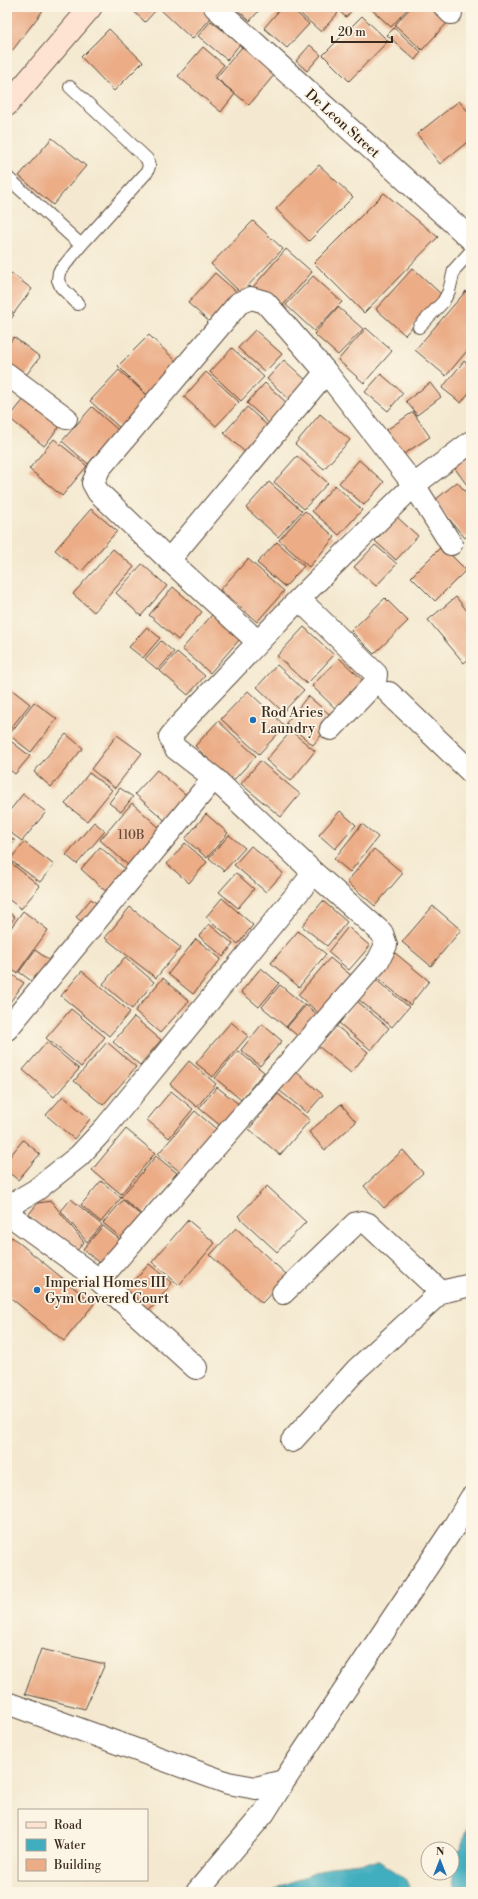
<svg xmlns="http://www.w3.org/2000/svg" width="478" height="1899" viewBox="0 0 478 1899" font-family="'Libre Bodoni',serif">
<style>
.water{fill:#41aebf;stroke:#3e6c6e}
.building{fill:#ebac86}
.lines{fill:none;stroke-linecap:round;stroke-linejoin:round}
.service-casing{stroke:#574739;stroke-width:14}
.minor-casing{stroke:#574739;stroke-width:24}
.secondary-casing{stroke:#574739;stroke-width:24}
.service{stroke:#fff;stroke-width:12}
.minor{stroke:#fff;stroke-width:22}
.secondary{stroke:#fee3d2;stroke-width:22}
.poi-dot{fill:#1f6fb2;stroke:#fcf5e5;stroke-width:1.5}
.labels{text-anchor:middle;stroke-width:3.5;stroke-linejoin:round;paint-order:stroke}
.number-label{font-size:12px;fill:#674a38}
.street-label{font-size:14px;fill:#3b2a1e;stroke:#fcf5e5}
.poi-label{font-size:14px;fill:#3b2a1e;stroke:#fcf5e5;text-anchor:start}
</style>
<rect width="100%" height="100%" fill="#fcf5e5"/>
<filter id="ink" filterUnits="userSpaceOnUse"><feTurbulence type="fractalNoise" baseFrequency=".025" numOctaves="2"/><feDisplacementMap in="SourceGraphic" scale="8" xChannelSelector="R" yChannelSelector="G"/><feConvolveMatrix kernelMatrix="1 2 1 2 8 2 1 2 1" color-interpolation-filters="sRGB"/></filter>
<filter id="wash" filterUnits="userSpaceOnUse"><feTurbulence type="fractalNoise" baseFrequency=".012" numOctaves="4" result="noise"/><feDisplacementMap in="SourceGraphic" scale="16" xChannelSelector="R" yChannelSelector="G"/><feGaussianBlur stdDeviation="0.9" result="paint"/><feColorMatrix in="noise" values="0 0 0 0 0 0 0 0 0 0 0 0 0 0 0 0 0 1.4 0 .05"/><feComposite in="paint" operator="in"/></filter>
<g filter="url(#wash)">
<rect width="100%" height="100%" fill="#f4e9d0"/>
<!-- water -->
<path class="water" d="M471,1819V1892H455L452,1871Z
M379,1861L406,1880L411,1892H271L279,1887L332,1866Z"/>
<g id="blocks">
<!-- building -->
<path class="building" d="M7,7H41L44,9L12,51L7,47Z
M129,7H159L145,22Z
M162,7H202L212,17L192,39L160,9Z
M234,7H262L250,21Z
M282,7H290L309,24L287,48L264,28Z
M293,7H331L338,13L321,32Z
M334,7H355L346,17Z
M369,7H409L391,27Z
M411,7H434L449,21L422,50L395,25Z
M362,16L388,41L349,81L323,55Z
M211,21L240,44L227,60L198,36Z
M394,28L421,52L415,60L387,35Z
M109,29L143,62L114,91L81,57Z
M310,45L321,55L307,71L296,61Z
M203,47L224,65L214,77L235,94L221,112L178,76Z
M242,47L275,74L249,105L216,78Z
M459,101L471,115V139L440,164L417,134Z
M52,138L86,166L53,205L19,176Z
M319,165L353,197L309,241L276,209Z
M384,193L438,237L364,313L314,263Z
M253,221L283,249L241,293L211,264Z
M286,249L312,272L279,310L253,287Z
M413,268L442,295L405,335L376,309Z
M11,273L32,289L14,313L7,308V278Z
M215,273L239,294L212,324L188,303Z
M313,276L342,302L314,331L286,305Z
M466,291L471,295V346L446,376L415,350Z
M338,307L363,329L338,355L314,334Z
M7,310L14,315L7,324Z
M366,328L392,351L364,383L338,360Z
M255,330L282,354L265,372L238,348Z
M149,335L178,363L147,395L118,366Z
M14,337L40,357L23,379L7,367V346Z
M232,348L264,377L241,401L210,372Z
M284,360L308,382L290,400L267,379Z
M464,361L471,366V390L461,403L442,388Z
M119,370L149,397L120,428L90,401Z
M206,372L239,402L216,426L184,397Z
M381,374L403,393L388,411L365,392Z
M265,383L288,404L270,424L247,403Z
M430,383L441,397L417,415L406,401Z
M28,394L64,421L44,446L9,418Z
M92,407L118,430L88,464L62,441Z
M247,407L271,429L247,454L224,433Z
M413,412L430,437L399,457L382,433Z
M320,414L350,440L324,469L295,444Z
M54,439L87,466L62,496L29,469Z
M471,449V487L469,488L451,463Z
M297,456L328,483L304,509L274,482Z
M359,460L384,482L364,505L339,483Z
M269,482L302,511L278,537L246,508Z
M457,482L471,498V533L465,538L434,501Z
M335,485L362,510L339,535L312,511Z
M91,509L117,531L81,572L55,550Z
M305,511L335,537L309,567L279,540Z
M397,517L418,536L396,560L375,541Z
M277,542L304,566L285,587L257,563Z
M375,545L397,564L376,586L354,567Z
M442,546L466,570L435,601L411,577Z
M113,549L134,567L94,612L73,594Z
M248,559L284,591L257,622L220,590Z
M142,564L167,586L141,616L116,593Z
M173,587L202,612L178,640L149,615Z
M456,597L471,616V657L464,663L428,620Z
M385,598L408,621L374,654L351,631Z
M212,615L240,639L210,673L182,649Z
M147,627L160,638L143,658L129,647Z
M304,627L334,655L307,684L277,656Z
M161,641L174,652L158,670L145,659Z
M177,652L205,676L188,695L160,671Z
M339,658L368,685L341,714L312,686Z
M277,665L304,690L283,712L257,687Z
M7,686L30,704L7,733Z
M248,691L285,726L259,754L221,719Z
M308,696L335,719L313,745L286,723Z
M34,702L57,719L31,752L9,735Z
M218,721L256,756L232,782L195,746Z
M291,731L315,751L291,781L266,760Z
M66,734L83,748L51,787L34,772Z
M117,735L142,753L115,788L91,769Z
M8,739L30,756L15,774L7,768Z
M260,761L300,794L281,817L241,784Z
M157,770L192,800L170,825L135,794Z
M89,773L112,790L87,821L65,804Z
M120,788L133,797L121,812L109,803Z
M23,794L46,812L22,841L7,830V814Z
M132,803L162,830L129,866L100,840Z
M340,811L356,825L335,849L319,835Z
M206,814L228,833L207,858L185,839Z
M94,822L105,831L77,864L66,855Z
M362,824L378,837L350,872L334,859Z
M7,835L15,841L7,852Z
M229,835L245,848L224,871L209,858Z
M24,842L54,865L40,882L10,860Z
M185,843L207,862L189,883L167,864Z
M251,846L283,873L266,892L234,865Z
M100,847L129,872L109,894L81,869Z
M374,849L403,873L375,906L347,882Z
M7,860L40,886L21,909L7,898Z
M236,873L254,889L238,908L219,892Z
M222,898L253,925L238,944L206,917Z
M91,899L99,905L83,923L76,917Z
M323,901L347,922L327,946L302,926Z
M433,906L461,930L431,966L402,942Z
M130,907L181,948L156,978L105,938Z
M7,911L15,917L7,928Z
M23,911L48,930L17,973L7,967V933Z
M209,924L233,944L223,957L199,936Z
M348,927L370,946L349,970L328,952Z
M298,931L326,954L299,987L271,963Z
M196,939L221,959L193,994L168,974Z
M35,950L56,965L40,987L19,972Z
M394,952L429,981L410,1005L374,975Z
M125,957L154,982L132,1009L103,984Z
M330,958L353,977L321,1015L298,995Z
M261,968L279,983L259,1007L241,992Z
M7,971L24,983L10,1002L7,1000Z
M82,971L130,1012L109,1036L61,996Z
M163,978L189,1001L160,1033L135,1011Z
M375,979L409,1007L392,1027L358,999Z
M280,985L304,1005L286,1027L262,1007Z
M357,1001L389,1028L371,1050L339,1023Z
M306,1005L318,1015L299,1037L287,1027Z
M71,1009L105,1037L81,1067L46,1038Z
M134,1017L161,1040L140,1065L113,1042Z
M231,1022L248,1036L213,1077L196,1063Z
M262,1024L282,1041L260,1066L241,1050Z
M335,1025L368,1052L351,1073L318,1046Z
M47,1042L79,1069L54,1097L23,1070Z
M107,1042L136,1067L103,1105L74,1081Z
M238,1051L264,1072L241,1100L215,1078Z
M189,1061L216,1084L197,1107L170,1084Z
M295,1071L323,1095L307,1113L279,1090Z
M217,1087L240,1105L222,1127L199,1108Z
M171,1091L193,1109L169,1138L147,1120Z
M278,1094L310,1120L280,1155L249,1129Z
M63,1096L90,1119L74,1139L46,1115Z
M341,1104L356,1122L325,1150L309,1132Z
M195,1111L220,1132L184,1175L158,1154Z
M126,1129L155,1153L121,1194L92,1170Z
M23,1140L40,1154L18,1180L7,1171V1160Z
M403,1150L423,1173L384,1208L364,1186Z
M156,1156L177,1173L142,1215L121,1197Z
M101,1181L121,1198L101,1222L81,1205Z
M267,1186L306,1222L277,1252L238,1216Z
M71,1199L102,1225L87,1242L61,1211Z
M123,1200L145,1219L125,1241L103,1223Z
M51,1201L84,1242L75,1253L28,1215L38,1203Z
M188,1220L215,1243L179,1285L152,1262Z
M103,1226L123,1242L103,1266L83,1249Z
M236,1228L288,1276L262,1303L210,1255Z
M12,1237L94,1304L64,1341L7,1295V1243Z
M149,1264L172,1283L148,1312L125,1292Z
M41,1649L105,1664L85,1709L25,1694Z"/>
</g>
</g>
<g filter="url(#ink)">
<use href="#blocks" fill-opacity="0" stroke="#574739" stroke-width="1"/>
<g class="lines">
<!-- service casing -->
<g class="service-casing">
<path id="service" d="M70,87L147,159L149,166L147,172L81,245L59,272L58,280L61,287L78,304
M7,177L81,245
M419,327L443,302L449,291L454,270L471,251"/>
</g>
<!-- minor casing -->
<g class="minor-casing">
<path id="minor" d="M215,7L471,239
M445,7L451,13
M7,374L66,418
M169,560L326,372
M299,599L376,674L375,683L331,729
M258,642L169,560L98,492L93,483L99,469L239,303L251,298L265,302L326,372L414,485L451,544
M389,693L471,772
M7,1029L214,778
M7,1207L36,1190L79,1156L105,1128L314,873
M7,1213L99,1280L196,1368
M99,1280L378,961L386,945L382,933L314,873L214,778L175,748L170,737L178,727L299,599L414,485L471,442
M283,1293L356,1223L362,1222L368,1224L441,1292
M292,1441L357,1369L441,1292L471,1285
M7,1703L228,1783L256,1788L284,1781L453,1528L471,1498
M197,1892L264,1813L284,1781"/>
</g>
<!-- secondary casing -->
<g class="secondary-casing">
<path id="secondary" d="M7,105L91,7"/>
</g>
<!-- service -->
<use href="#service" class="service"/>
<!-- minor -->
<use href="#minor" class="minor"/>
<!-- secondary -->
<use href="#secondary" class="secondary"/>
</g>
</g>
<!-- markers -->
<g class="poi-dot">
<circle cx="253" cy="720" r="4"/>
<circle cx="37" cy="1290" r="4"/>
</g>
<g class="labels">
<!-- number labels -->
<g class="number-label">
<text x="131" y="839">110B</text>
</g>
<!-- street labels -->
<g class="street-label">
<text transform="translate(343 123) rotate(42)" y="5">De Leon Street</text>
</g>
<!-- poi labels -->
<g class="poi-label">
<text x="261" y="717">Rod Aries<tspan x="261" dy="16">Laundry</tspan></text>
<text x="45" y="1287">Imperial Homes III<tspan x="45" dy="16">Gym Covered Court</tspan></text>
</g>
</g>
<!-- margin -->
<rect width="478" height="1899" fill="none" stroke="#fcf5e5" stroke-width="24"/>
<!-- legend -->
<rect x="18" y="1809" width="130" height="72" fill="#fcf5e5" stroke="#afa495"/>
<rect x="26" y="1822" width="20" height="6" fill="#fee3d2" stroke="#afa495"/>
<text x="54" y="1829" font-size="12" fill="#3b2a1e">Road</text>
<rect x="26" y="1839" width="20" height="12" fill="#41aebf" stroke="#afa495"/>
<text x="54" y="1849" font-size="12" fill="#3b2a1e">Water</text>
<rect x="26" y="1859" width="20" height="12" fill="#ebac86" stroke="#afa495"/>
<text x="54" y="1869" font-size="12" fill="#3b2a1e">Building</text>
<!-- north arrow -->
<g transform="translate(440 1861)"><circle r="19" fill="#fcf5e5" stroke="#afa495"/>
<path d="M0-3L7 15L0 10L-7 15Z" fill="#1f6fb2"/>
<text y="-6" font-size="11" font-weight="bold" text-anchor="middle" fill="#3b2a1e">N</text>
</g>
<!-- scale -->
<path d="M332 36v6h60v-6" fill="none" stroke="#3b2a1e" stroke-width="2"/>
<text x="338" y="36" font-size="12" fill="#3b2a1e" stroke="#fcf5e5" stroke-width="3" paint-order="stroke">20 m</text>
</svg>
